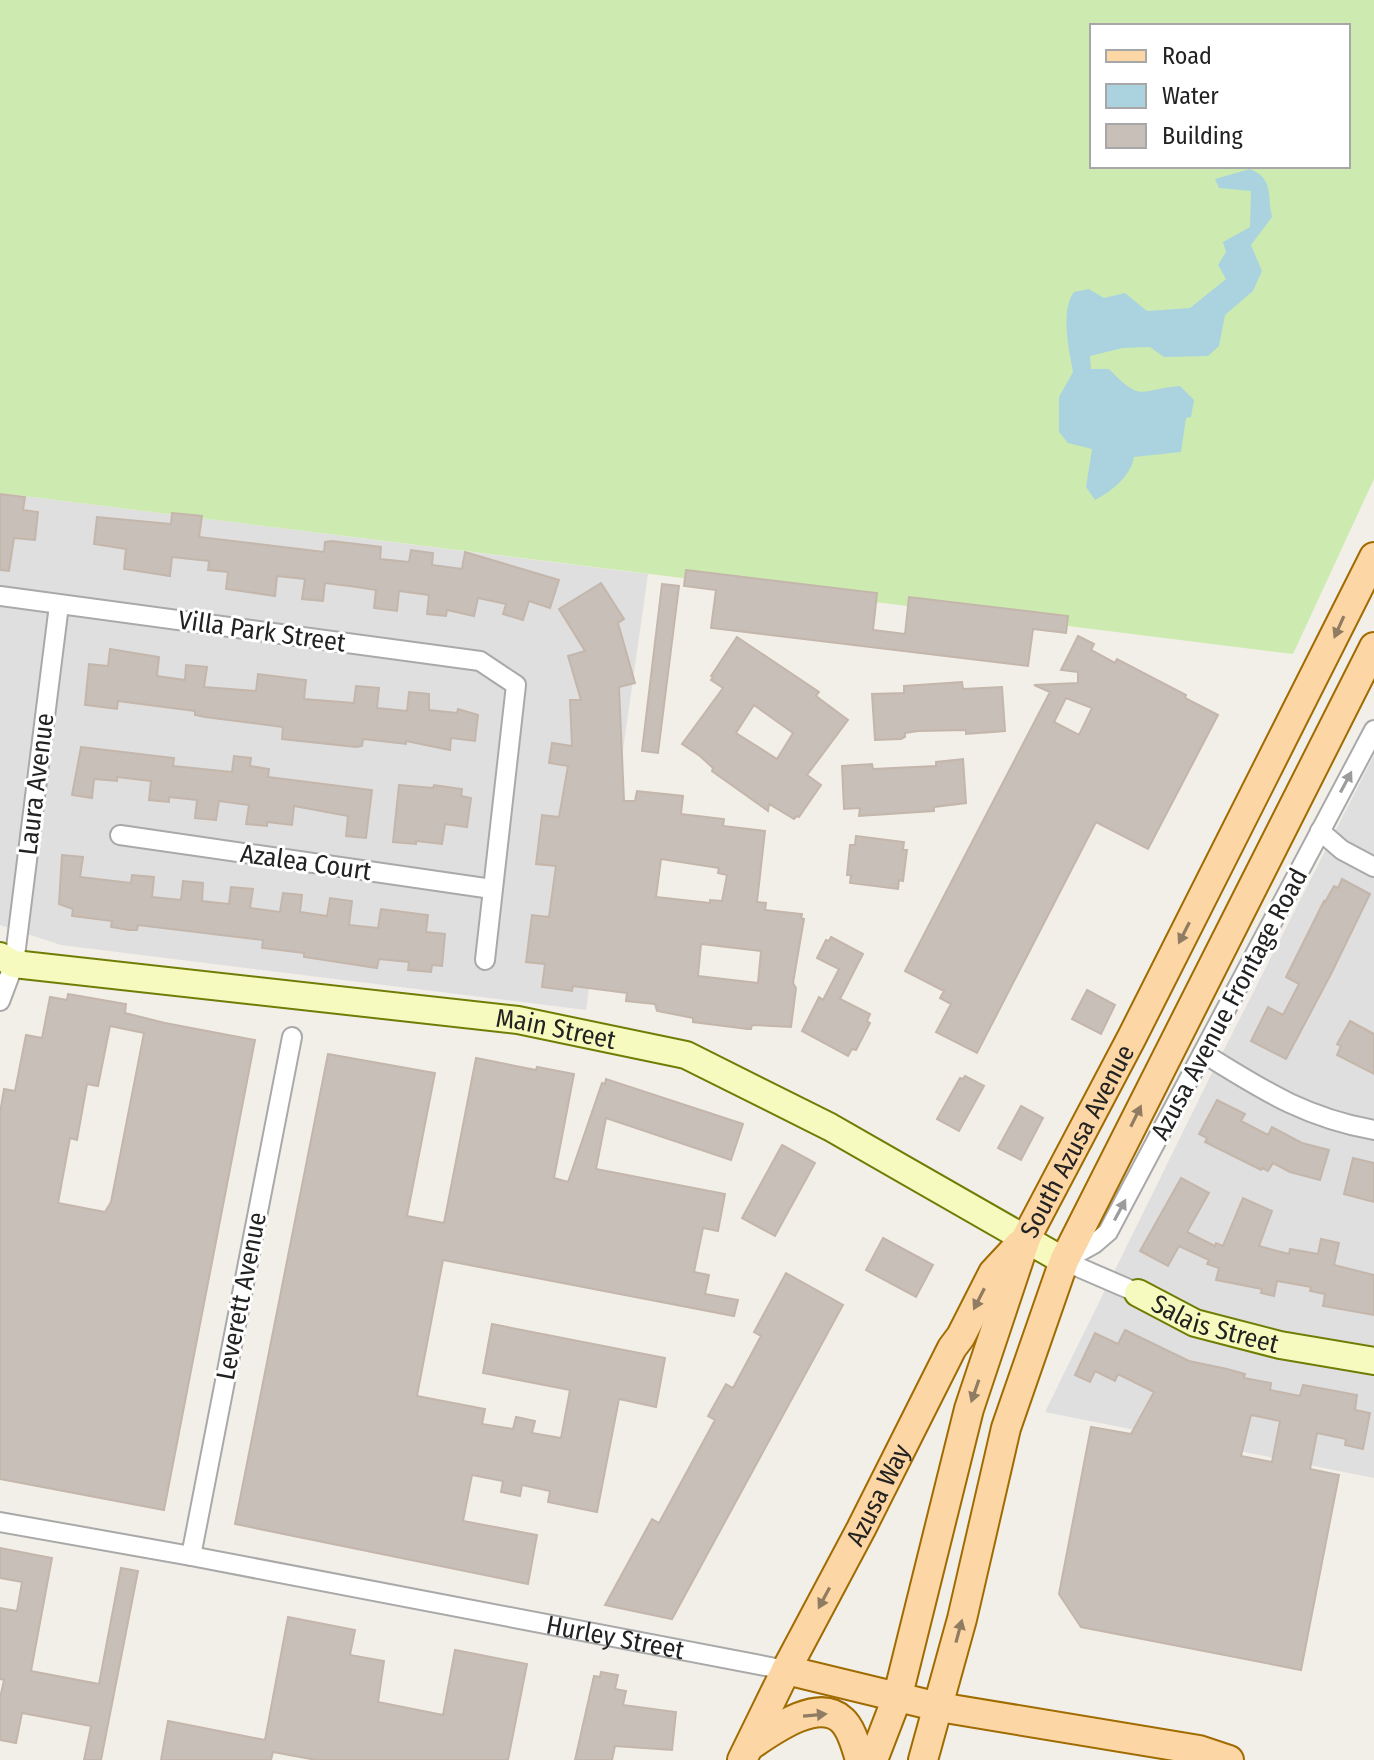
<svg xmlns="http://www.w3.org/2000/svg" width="1374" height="1760" viewBox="0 0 1374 1760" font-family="'Fira Sans Condensed',sans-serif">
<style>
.residential{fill:#e0dfdf}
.grass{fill:#cdebb0;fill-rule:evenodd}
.water{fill:#aad3df}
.building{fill:#c7bfb8;stroke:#c4b6ab;stroke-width:2;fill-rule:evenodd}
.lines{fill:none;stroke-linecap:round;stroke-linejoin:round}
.street-casing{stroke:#a9a9a9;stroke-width:22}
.secondary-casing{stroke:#707d05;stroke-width:30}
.primary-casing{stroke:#a06b00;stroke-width:32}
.street{stroke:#fff;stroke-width:18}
.secondary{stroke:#f7fabf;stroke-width:26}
.primary{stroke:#fcd6a4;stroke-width:28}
.oneway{fill:#8f7c63}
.oneway2{fill:#9c9c9c}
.labels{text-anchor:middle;stroke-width:6;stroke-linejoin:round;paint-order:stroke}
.street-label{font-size:26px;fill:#222;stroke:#fff}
</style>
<rect width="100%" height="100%" fill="#f2efe9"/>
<!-- residential -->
<path class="residential" d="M0,493L648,574L586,1010L61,945L0,925Z
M1374,755V1478L1045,1412L1207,1083Z"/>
<!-- grass -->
<path class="grass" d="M0,0H1374V479L1293,654L0,493ZM1092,26H1348V166H1092Z"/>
<!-- water -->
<path class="water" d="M1250,169C1274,179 1267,194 1272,217L1251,245L1262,271L1253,291L1225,315L1219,346L1208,356L1164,357L1150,347L1123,348L1090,356L1091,369H1109C1143,404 1139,389 1180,386L1194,400L1191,417L1186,418L1181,452L1134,457C1131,476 1112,491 1095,500L1086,487L1092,449L1068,443L1059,432V397L1073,372C1069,350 1060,311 1074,292L1089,289L1104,298L1125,293L1147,311L1190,308L1226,279L1218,265L1226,252L1223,242L1250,227L1251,191L1219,188L1215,179Z"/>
<!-- building -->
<path class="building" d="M0,494L25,497L23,510L38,512L35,540L14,538L9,571L0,570Z
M172,513L202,516L199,537L324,552L325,542L332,541L381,547L380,559L409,562L411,550L433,553L432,565L462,569L465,552L559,580L550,608L529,601L523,620L503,614L506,604L478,598L474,616L447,610L446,616L427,614L429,595L399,591L397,611L374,608L376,590L357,587L325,583L323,601L302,599L305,579L277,576L275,596L226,589L228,572L208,570L209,561L172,557L170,576L124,569L126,549L94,544L97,517L171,524Z
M686,570L877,593L873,630L905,634L909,597L1068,616L1066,633L1033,629L1028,666L711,628L716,590L684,586Z
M601,583L624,619L618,623L635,683L619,687L624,801H635L637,791L683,796L681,814L724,819L723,826L765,831L757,902L766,903L765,910L802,914L801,918L804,919L793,983L796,988L791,1027L752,1025L751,1029H748L693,1022V1018L657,1011L655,1004L626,1001L627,993L573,986L572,991L542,987L545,964L526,962L532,915L549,917L556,866L536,864L542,815L559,817L568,766L549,763L552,743L572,746L570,700H581L568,656L585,651L559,609ZM661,859L719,868L718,873L727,875L722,901L710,900V903L656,897ZM701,944L761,951L758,983L698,976Z
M662,584L679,586L658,753L642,751Z
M1078,636L1094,644L1091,650L1115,663L1117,659L1186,695L1185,698L1218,715L1148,849L1096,822L977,1053L936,1032L951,1004L940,998L944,991L905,971L1050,692L1034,685L1078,683V672L1061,670ZM1066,698L1092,708L1079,735L1054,722Z
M737,637L819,692L816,696L848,720L807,775L821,785L799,817L797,816L794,819L769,804L768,811L712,771L713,768L700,756L682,744L723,688L711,680L713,677L711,676ZM754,705L793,733L777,759L736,733Z
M110,649L159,657L157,676L185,680L186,665L207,667L204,687L256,691L258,674L306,680L304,699L354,703L356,686L379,688L377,708L407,711L409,692L429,694V710L457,713L458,709L478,715L475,741L451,738L450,750L406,741V744L363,739L362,746L356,747L282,739L283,727L205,717L195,715V711L118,701L117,709L85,705L89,664L108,666Z
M962,682L963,689L1002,687L1005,731L966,734V730L918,731L905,733V737L901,739L875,740L872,694L904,693V686Z
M81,747L174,758L173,766L232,772L234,756L251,758L250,766L269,769L268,777L372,790L366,838L346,836L348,816L294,806L292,825L267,822V826L246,824L249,805L219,801L216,820L195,818L197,800L169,797V802L149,800L151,781L117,777V781L94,779L92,798L72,795Z
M963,759L966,803L934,807V811L859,816L860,808L844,809L842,766L872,764L873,769L936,766V762Z
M399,785L433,788L434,785L462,789L461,796L471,798L467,827L445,824L442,844L416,841V844L393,842Z
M856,836L904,842L903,850H907L903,881L899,880L898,889L850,883L851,875H847L850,845H855Z
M62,855L83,857L80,877L131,883L132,875L154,877L152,897L181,900L183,881L203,883L202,901L229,904L231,887L253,889L250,908L280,912L283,893L302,895L300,912L327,916L330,898L352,901L349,925L378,928L381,909L428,915L426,932L445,934L442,966L432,965L431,972L408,970L409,962L379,959L377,968L304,957V953L262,948L263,940L138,925L137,930H129L111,927L112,921L72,916L73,909L59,904Z
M1342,879L1370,894L1331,974L1286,1059L1251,1041L1268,1007L1283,1015L1299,984L1286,977L1324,901L1325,902L1334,886L1338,888Z
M831,937L863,954L840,999L870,1014L867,1021L870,1023L856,1050L852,1049L848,1056L802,1031L819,997L823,1000L839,969L817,958L826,940L829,941Z
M1087,990L1115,1005L1101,1034L1072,1019Z
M68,994L126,1004L125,1013L165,1023L255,1040L164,1510L0,1479V1113L4,1089L15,1091L26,1035L42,1038L50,997L67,1000ZM110,1026L144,1033L111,1202L105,1212L58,1203L70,1138L77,1140L87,1084L98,1086Z
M1350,1021L1374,1034V1074L1337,1055L1341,1046L1337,1044Z
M328,1054L435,1073L407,1216L444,1223L476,1058L536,1070L537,1067L574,1074L554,1178L568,1182L602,1083L605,1084L606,1079L743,1124L731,1160L606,1118L596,1169L725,1194L718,1231L703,1228L694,1272L709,1275L705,1294L738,1300L734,1316L443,1260L417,1396L485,1409L482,1424L513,1429L516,1417L535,1421L532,1433L561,1438L570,1390L483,1373L492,1324L665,1358L656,1407L619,1399L597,1512L548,1502L550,1491L522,1485L520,1496L501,1492L503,1481L472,1475L463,1521L537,1535L528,1584L235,1524Z
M965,1076L984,1086L959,1131L937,1119L960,1078L963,1079Z
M1217,1100L1245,1114L1241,1121L1268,1135L1272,1127L1302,1143L1329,1150L1320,1180L1290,1172L1273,1163L1268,1171L1262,1168L1261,1170L1205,1142L1207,1138L1199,1134Z
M1021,1106L1043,1118L1021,1160L998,1148Z
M782,1145L815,1163L775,1236L742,1218Z
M1353,1158L1374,1163V1202L1344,1194Z
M1181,1178L1209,1193L1187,1232L1215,1246L1216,1243L1223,1246L1243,1198L1272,1211L1259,1246L1289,1254L1290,1249L1318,1254L1321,1239L1339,1243L1334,1265L1374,1275V1315L1323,1306L1325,1294L1310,1291L1311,1287L1277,1281L1274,1296L1261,1293L1262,1289L1216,1280L1219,1268L1207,1264L1209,1260L1179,1246L1168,1266L1140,1251Z
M883,1238L933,1265L916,1297L866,1270Z
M786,1273L843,1305L672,1619L605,1605L652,1519L659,1523L715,1420L708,1416L726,1384L733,1388L761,1336L754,1332Z
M1125,1330L1189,1361L1227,1369L1245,1374L1244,1378L1271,1383L1270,1390L1300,1396L1303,1385L1357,1395L1355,1410L1370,1413L1363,1449L1345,1445L1346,1439L1317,1433L1310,1469L1339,1475L1301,1670L1081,1627L1059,1594L1091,1427L1131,1434L1154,1392L1118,1374L1115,1381L1095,1371L1090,1382L1075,1375L1095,1333L1118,1344ZM1251,1415L1280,1421L1272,1462L1241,1456Z
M0,1548L52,1558L31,1671L99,1684L121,1568L138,1571L101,1760H84L91,1726L22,1713L16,1743L0,1740V1698L4,1680L0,1679V1608L17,1611L22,1582L0,1578Z
M288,1617L355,1630L350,1655L384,1661L378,1702L443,1715L455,1650L527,1664L508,1760H316L273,1752L271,1760H161L168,1721L265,1740Z
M601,1672L618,1675L615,1689L626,1691L623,1705L676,1712L672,1750L615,1746L612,1760H575L594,1676L600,1677Z"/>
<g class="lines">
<!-- street casing -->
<g class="street-casing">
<g id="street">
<path d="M0,596L480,661L516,685L485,960"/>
<path d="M1320,831L1342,850L1374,867"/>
<path d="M120,835L492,889"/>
<path d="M0,1001L14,964L59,605"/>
<path d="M1203,1053C1263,1090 1303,1117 1374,1130"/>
<path d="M1067,1259L1094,1244L1108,1232L1374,730"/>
<path d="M1064,1261L1138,1293"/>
<path id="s1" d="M0,1522L191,1556L786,1670"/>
<path d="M191,1556L292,1037"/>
</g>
</g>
<!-- secondary casing -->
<g class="secondary-casing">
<g id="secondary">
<path id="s2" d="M0,956L14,964L518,1020L686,1055L830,1127L1064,1261"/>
<path id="s3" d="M1138,1293L1195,1323L1280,1345L1374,1361"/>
</g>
</g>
<!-- primary casing -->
<g class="primary-casing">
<g id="primary">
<path d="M786,1670L939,1707L1199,1750L1229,1760"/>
<path d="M751,1745C772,1731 818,1697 842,1720C852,1729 856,1747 860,1760"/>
<path id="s4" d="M742,1760L786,1670L861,1529L952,1348L961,1336L993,1273L1020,1244"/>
<path id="s5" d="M873,1760L898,1695L969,1409L1026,1238L1132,1037L1374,557"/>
<path d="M923,1760L962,1619L1006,1428L1064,1261L1374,647"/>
</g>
</g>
<!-- street -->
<use href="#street" class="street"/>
<!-- secondary -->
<use href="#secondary" class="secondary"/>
<!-- primary -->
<use href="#primary" class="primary"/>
</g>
<!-- one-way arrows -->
<defs><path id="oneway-solid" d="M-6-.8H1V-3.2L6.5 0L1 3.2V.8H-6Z" transform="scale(2)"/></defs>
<g class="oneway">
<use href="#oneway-solid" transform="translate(1339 627) rotate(114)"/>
<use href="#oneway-solid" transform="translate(1184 933) rotate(117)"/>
<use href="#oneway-solid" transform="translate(1136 1116) rotate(-64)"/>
<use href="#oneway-solid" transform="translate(979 1299) rotate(117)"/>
<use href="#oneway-solid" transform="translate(975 1391) rotate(109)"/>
<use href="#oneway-solid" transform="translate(824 1598) rotate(118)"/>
<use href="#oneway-solid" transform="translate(959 1631) rotate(-75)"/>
<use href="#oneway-solid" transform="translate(815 1715) rotate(-5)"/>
</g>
<g class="oneway2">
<use href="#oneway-solid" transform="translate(1346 782) rotate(-62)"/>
<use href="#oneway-solid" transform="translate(1120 1210) rotate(-62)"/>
</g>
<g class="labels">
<!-- street labels -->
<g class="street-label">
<text transform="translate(262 631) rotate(8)" y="9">Villa Park Street</text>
<text transform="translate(36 784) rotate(-83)" y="9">Laura Avenue</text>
<text transform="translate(306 862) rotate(8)" y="9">Azalea Court</text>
<text transform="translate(1229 1004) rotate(-62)" y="9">Azusa Avenue Frontage Road</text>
<text dy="9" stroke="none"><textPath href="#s2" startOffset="562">Main Street</textPath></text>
<text dy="9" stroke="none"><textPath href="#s5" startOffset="654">South Azusa Avenue</textPath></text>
<text transform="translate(241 1296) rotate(-79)" y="9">Leverett Avenue</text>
<text dy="9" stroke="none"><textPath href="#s3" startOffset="84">Salais Street</textPath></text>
<text dy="9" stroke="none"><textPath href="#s4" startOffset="298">Azusa Way</textPath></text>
<text dy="9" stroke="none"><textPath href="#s1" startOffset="626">Hurley Street</textPath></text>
</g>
</g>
<!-- legend -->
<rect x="1090" y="24" width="260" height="144" fill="#ffffff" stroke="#a7a7a7" stroke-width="2"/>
<rect x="1106" y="50" width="40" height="12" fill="#fcd6a4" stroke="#a7a7a7" stroke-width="2"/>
<text x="1162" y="64" font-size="24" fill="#222222">Road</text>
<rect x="1106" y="84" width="40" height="24" fill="#aad3df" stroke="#a7a7a7" stroke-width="2"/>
<text x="1162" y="104" font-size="24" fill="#222222">Water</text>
<rect x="1106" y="124" width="40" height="24" fill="#c7bfb8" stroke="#a7a7a7" stroke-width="2"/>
<text x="1162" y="144" font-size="24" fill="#222222">Building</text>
</svg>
